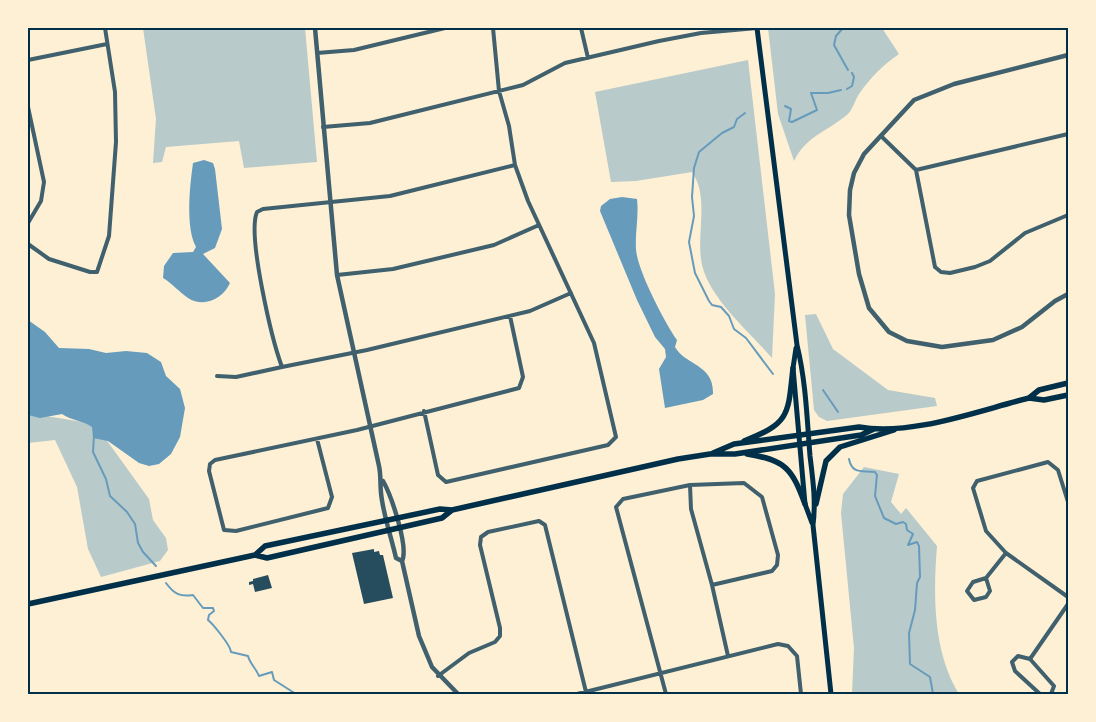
<svg xmlns="http://www.w3.org/2000/svg" width="1096" height="722" viewBox="0 0 1096 722" font-family="Poppins,sans-serif">
<style>
.green{fill:#b9caca}
.water{fill:#669bbc}
.lines{fill:none;stroke-linecap:round;stroke-linejoin:round}
.stream{stroke:#669bbc;stroke-width:2}
.building{fill:#264d5e}
.minor{stroke:#3f606c;stroke-width:4}
.tertiary{stroke:#3f606c;stroke-width:4.5}
.secondary{stroke:#003049;stroke-width:5}
.primary{stroke:#003049;stroke-width:5.5}
.neatline{fill:none;stroke:#003049;stroke-width:2}
</style>
<rect width="100%" height="100%" fill="#fdf0d5"/>
<!-- green -->
<path class="green" d="M143,28H305L317,162L244,168L239,141L166,147L162,162L153,163L156,119Z
M768,28H882L899,54C883,65 871,77 859,94C855,100 853,109 848,114C827,132 807,135 794,161L778,114Z
M748,60L775,294L772,358C749,331 705,295 701,259C697,232 709,196 692,172L636,181L611,182L595,92Z
M816,314L833,349L888,390L935,398L937,406L827,421L819,417L814,410L805,315Z
M28,413L95,424L149,499L153,520L166,538L168,550L160,561L101,577L88,549L77,487L55,440L28,443Z
M864,467L899,474L891,502L901,514L906,508L937,546C933,595 933,652 959,694H852L854,648L841,513L843,494Z"/>
<!-- water -->
<path class="water" d="M204,160L213,163L215,169L222,229L215,248L203,254L230,283C223,299 204,308 188,298C179,292 172,283 163,278L164,266L173,253L193,252L196,247C185,227 190,185 193,163Z
M622,197L637,199C639,216 635,232 636,249C637,270 665,323 677,340L675,347C686,366 714,364 713,394L703,400L665,408L659,369L666,357L665,349L655,337L637,300L600,211L601,206L610,199Z
M28,320L45,332L59,348L89,349L106,353L126,351L147,353L161,362L166,376L180,389L185,408L180,437L171,454L159,464L149,466L139,463L108,441L93,438L92,427C82,420 72,421 62,414L40,418L28,415Z"/>
<g class="lines">
<!-- stream -->
<path class="stream" d="M843,28L836,36L834,45L848,70
M847,89L852,86L854,77L852,73
M785,106L791,109L789,121L792,122L817,110L811,93H828L841,90
M745,113L737,119L734,127L722,133L699,152L694,168L692,197L694,216L689,242L695,273L709,301L712,305L721,307L729,316L734,329L746,338L773,374
M823,390L838,412
M94,436L93,452L106,479L110,496L127,512L135,524L138,543L143,552L156,566
M849,459C852,475 863,470 875,472L877,475L875,496L884,518L896,524L903,522L906,524L907,530L913,534L908,545L917,542L919,546L920,577L917,583L915,610L909,633L910,664L930,677L933,694
M166,583C174,594 180,597 193,595L203,608H213L214,611L209,615L208,620C213,624 231,646 231,652L248,656C250,664 256,668 259,676L272,672L274,680L296,694"/>
</g>
<!-- building -->
<path class="building" d="M374,549V552L379,551L380,555H383L393,598L364,604L352,553Z
M268,575L272,588L255,592L253,584L249,585V582L253,581V579Z"/>
<g class="lines">
<!-- minor -->
<path class="minor" d="M581,28L588,58
M317,53L354,50L445,28
M28,60L107,44
M28,107L44,182L41,201L28,223
M323,127L370,123L523,85L565,63L659,41L701,33L757,28
M881,136L916,170L935,267L941,272L950,273L975,267L990,261L1025,233L1068,215
M515,165L390,196L263,209L257,212C247,235 272,340 282,367L367,350L530,311L571,293
M916,170L1068,134
M28,244L49,259L90,272H97L109,236L116,142L115,92L105,28
M337,275L393,269L494,245L539,225
M217,376L236,377L282,367
M424,411L438,475L446,482L608,445L616,437L594,343L528,201L515,165L509,126L499,91L493,28
M317,439L332,497L328,508L236,531L224,530L209,471L210,464L215,460L357,430L519,388L523,377L510,316
M690,485L691,509L712,585L728,656
M1068,502L1058,470L1048,462L977,481L973,488L986,531L1006,553L1068,597
M986,578L973,582L967,591L974,600L986,597L990,591L986,578L1006,553
M1030,659L1068,604
M438,676L469,653L495,642L500,636V628L480,545L481,537L488,532L539,521L545,525L586,692
M577,694L778,644L788,646L797,656L801,694
M666,694L616,507L623,499L690,485L744,483L762,497L778,555L777,565L772,571L712,585
M1040,694L1015,671L1012,662L1018,656L1030,659L1054,686L1051,694"/>
<!-- tertiary -->
<path class="tertiary" d="M315,28L337,275L379,466C381,475 380,483 381,493C383,514 391,536 396,558L402,561
M1068,55L954,84L914,100L864,154L854,173L850,190L849,215L859,274L869,308L889,332L907,341L942,347L993,340L1022,327L1055,301L1068,294
M383,481C391,495 409,547 402,561L419,636L432,667L458,694"/>
<!-- secondary -->
<path class="secondary" d="M757,28L797,345C806,382 807,419 810,456C813,480 816,502 813,525L831,694
M796,348L793,368L805,504L812,523"/>
<!-- primary -->
<path class="primary" d="M1029,398L1044,400L1068,395
M744,441C790,423 788,415 793,368
M713,453L734,444L859,427C912,436 977,411 1029,398L1039,390L1068,383
M747,454C786,460 792,469 805,504
M816,504L826,461L840,447L894,430
M255,555L265,546L440,509L452,510L678,459L710,454H735L861,435L874,429
M28,604L255,555L267,558L442,518L452,510"/>
</g>
<!-- border -->
<rect width="1096" height="722" fill="none" stroke="#fdf0d5" stroke-width="58"/>
<rect x="29" y="29" width="1038" height="664" class="neatline"/>
</svg>
